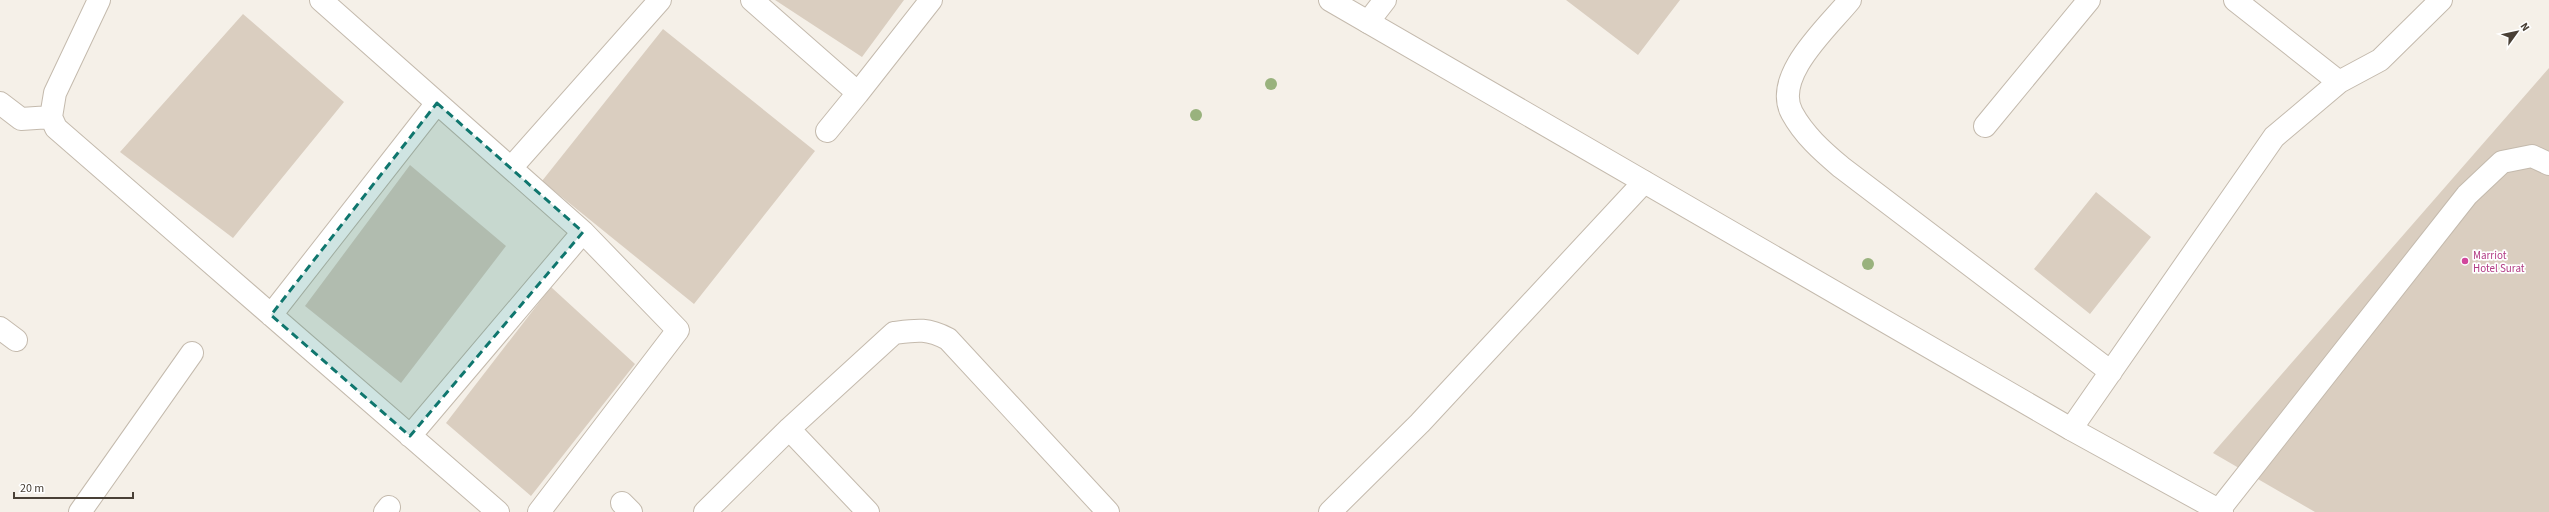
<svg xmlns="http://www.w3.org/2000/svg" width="2549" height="512" viewBox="0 0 2549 512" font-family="'Source Sans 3',sans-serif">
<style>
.building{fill:#dacec0}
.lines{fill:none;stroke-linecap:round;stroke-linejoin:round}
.service-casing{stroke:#c4baad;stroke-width:24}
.minor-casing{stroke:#c4baad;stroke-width:24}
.tertiary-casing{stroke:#c4baad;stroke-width:24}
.service{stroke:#fff;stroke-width:22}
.minor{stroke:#fff;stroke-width:22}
.tertiary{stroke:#fff;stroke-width:22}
.tree{fill:#99b27d}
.marked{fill:#0f766e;fill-opacity:0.2;stroke:#0f766e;stroke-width:3;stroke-dasharray:8 5;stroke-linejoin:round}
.hotel-dot{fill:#d1479c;stroke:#fff;stroke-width:1.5}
.labels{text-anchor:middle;stroke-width:3.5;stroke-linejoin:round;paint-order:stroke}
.hotel-label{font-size:11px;fill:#b23c85;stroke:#fff;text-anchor:start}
</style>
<rect width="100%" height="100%" fill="#f5f0e8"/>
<!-- building -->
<path class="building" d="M775,0H904L862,57Z
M1566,0H1680L1638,55Z
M243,14L344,102L233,238L120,152Z
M663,29L815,151L694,304L542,181Z
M2549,68V512H2315L2213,453Z
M410,165L506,246L401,383L305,306Z
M2096,192L2151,237L2090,314L2034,269Z
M551,287L635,364L531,496L446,423Z"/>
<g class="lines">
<!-- service casing -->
<g class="service-casing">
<path id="service" d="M1850,0C1829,26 1772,76 1792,113C1804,135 1822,151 1841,167L2111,372
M2235,0L2339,82
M1985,126L2089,0
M2071,429L2274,137L2339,82L2380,60L2441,0
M2219,510L2467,195L2502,162L2532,156L2549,164"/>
</g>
<!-- minor casing -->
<g class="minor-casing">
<path id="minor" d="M99,0L55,93L51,117L56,128L498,512
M321,0L583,232L678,330L539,512
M752,0L858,93L931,0
M1368,22L1385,0
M0,103L21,119L51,117
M827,131L858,93
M511,168L660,0
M271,315L437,103
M0,328L16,340
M789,429L868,512
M410,436L583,232
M622,503L631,512
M80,512L192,353
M385,512L389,507
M705,512L789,429L894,333C917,330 927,328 948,339L1108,512
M1330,512L1420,423L1644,182"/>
</g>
<!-- tertiary casing -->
<g class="tertiary-casing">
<path id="tertiary" d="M1330,0L2071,429L2222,512"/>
</g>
<!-- service -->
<use href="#service" class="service"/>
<!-- minor -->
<use href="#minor" class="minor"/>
<!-- tertiary -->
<use href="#tertiary" class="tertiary"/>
</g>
<!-- trees -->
<g class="tree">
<circle cx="1271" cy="84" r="6"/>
<circle cx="1196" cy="115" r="6"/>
<circle cx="1868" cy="264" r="6"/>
</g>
<!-- marked area -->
<path class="marked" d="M437,103L583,232L410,436L271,315Z"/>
<!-- markers -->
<circle class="hotel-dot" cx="2465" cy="261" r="4"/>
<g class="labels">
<!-- hotel labels -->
<g class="hotel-label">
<text x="2473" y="259">Marriot<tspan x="2473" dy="13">Hotel Surat</tspan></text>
</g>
</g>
<!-- north arrow -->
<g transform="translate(2517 32) rotate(57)" stroke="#ffffff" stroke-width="3" paint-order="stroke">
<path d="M0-3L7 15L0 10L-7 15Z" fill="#494036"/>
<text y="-6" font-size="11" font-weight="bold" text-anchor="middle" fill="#494036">N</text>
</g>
<!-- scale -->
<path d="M14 492v6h119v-6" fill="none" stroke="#494036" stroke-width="2"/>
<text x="20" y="492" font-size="12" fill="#494036" stroke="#ffffff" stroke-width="3" paint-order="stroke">20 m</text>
</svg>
